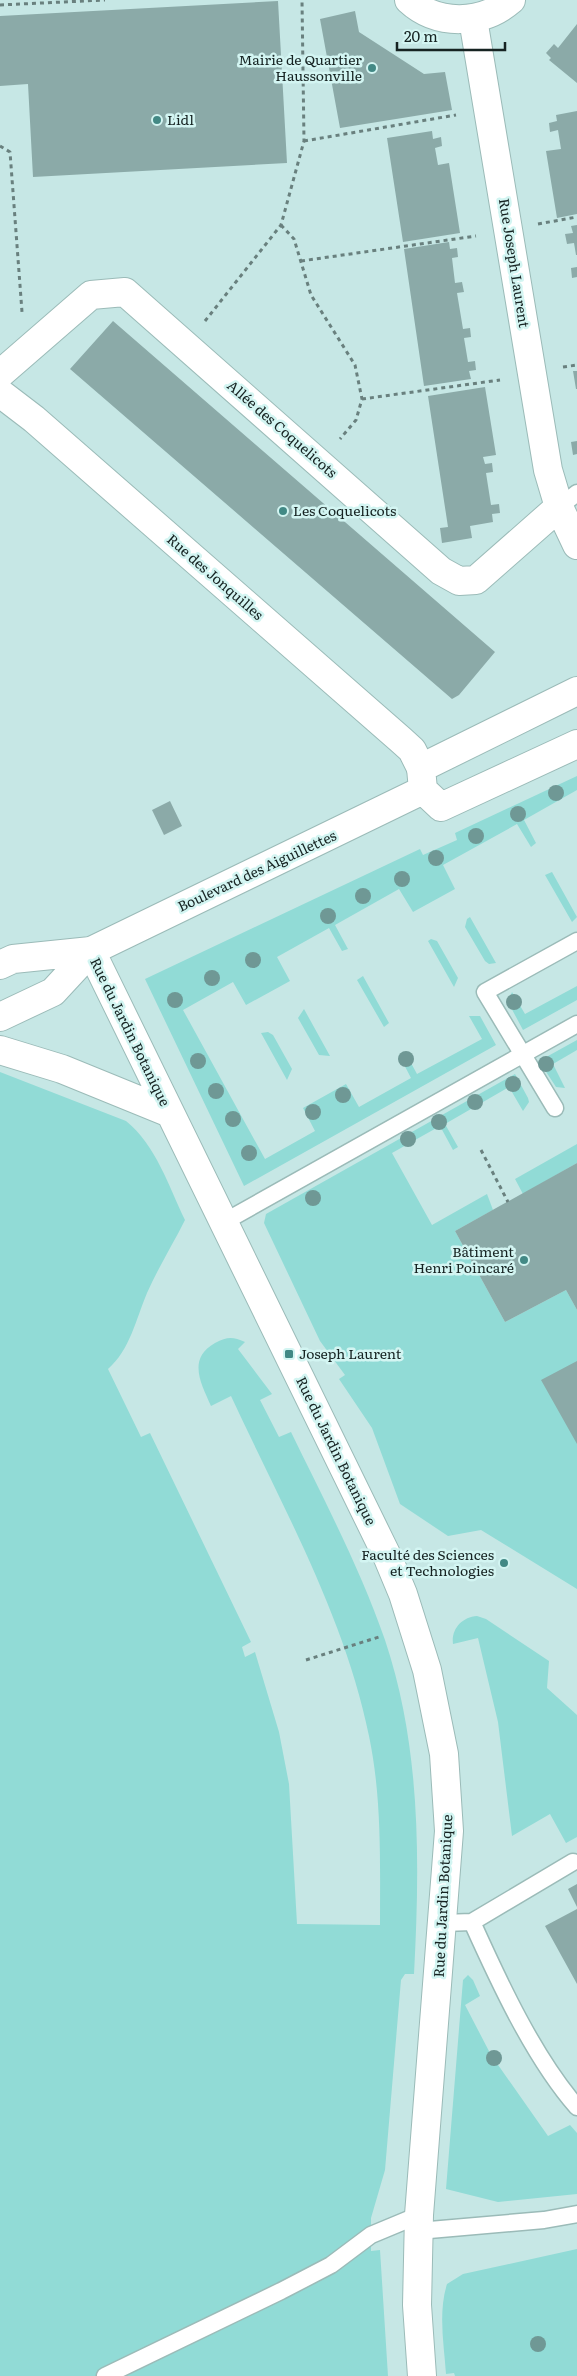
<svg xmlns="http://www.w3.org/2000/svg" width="577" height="2376" viewBox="0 0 577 2376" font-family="Literata,serif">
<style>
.green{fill:#91dbd6}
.building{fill:#8baaa8}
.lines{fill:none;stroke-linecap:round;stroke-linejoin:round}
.lane-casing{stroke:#9bbbb8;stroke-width:19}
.street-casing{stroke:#9bbbb8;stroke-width:30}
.secondary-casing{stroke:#9bbbb8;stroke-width:30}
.path{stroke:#69807e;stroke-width:3;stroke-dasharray:4 4;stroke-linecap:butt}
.lane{stroke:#fff;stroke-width:16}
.street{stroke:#fff;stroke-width:28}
.secondary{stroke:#fff;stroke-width:28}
.tree{fill:#6f9895}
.poi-dot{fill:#428985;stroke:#d3f5f2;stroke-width:2}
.labels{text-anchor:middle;stroke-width:5;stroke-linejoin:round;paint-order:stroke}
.poi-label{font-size:14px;fill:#162322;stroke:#d3f5f2;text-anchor:end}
.street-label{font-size:14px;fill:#162322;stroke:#d3f5f2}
</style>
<rect width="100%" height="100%" fill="#c6e7e5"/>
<!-- green -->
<path class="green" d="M577,776V790L524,820L536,843L531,847L517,824L443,865L455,889L413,912L399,889L335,925L348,949L342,951L329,928L277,957L290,981L246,1005L233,982L183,1010L265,1159L315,1131L303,1108L346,1084L359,1107L411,1078L399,1055L405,1052L417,1074L482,1039L469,1016H480L496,1045L244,1186L145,979L420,849L423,855L457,840L455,833Z
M552,872L577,917L572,922L545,875Z
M470,917L496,963L489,964L485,961L465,927L467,919Z
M431,939L437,941L458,978L454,987L428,941Z
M363,976L389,1023L384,1027L357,980Z
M577,986V1000L523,1030L508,1002L512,992L525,1014Z
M304,1009L330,1056L319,1055L298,1018Z
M268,1032L273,1035L292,1069L287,1080L261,1033Z
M577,1040V1050L553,1064L565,1088L556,1087L539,1061Z
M0,1072L126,1121C156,1145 169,1187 185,1220C173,1244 158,1268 147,1293C136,1319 130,1350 108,1369L141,1437L150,1433L251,1642L242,1647L245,1657L255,1652L279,1732L289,1784L297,1924L380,1925C380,1862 382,1798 369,1736C345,1617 282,1506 231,1396L211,1406C201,1383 187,1359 215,1343C227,1337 232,1336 245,1342L238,1349L272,1394L260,1400L279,1437L291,1432C324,1500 360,1568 385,1640C421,1747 420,1862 414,1974H405L401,1980L385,2170L371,2218V2251L380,2250L388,2376H0Z
M515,1074L528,1098L529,1102L523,1111L509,1087L445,1124L458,1147L453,1150L440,1126L392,1153L432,1225L487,1194L493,1210L455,1231L505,1322L566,1290L577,1310V1589L481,1530L448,1536L400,1504L372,1428L339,1379L345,1375L320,1341L264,1223L266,1214Z
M577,1144V1163L523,1194L515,1179Z
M477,1616L486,1619L549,1661L547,1688L577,1715V1837L566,1843L550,1814L512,1836L498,1722L478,1638L453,1644C451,1629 462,1617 477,1616Z
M468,1975L473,1980L480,1996L465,2005L491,2055L496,2053L500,2059L496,2062L548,2136L570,2125L577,2133V2194L498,2202L446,2189L463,1980Z
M577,2249V2376H455L454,2373L446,2374C444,2345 438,2313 447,2284L463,2274Z"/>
<!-- building -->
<path class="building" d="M278,1L287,163L33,177L28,84L0,86V16Z
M355,11L359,32L424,74L445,72L452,110L340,128L320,19Z
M577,24V83L549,60L551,58L546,53L554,44L558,48Z
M577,111V214L557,218L546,151L561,149L558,130L550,132L549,123L557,121L556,115Z
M432,131L433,139L441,137L442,146L435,148L438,165L449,163L460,233L403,242L387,138Z
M577,225V255H576L574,243L567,244L565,234L573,233L571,226Z
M449,242L450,249L457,248L458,257L452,258L455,283L462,282L464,292L457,293L463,329L470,328L471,337L464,338L468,362L475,361L476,370L469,371L471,379L424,386L404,249Z
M577,267V277L572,278L571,268Z
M113,321L495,652L459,695L452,699L70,369Z
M573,371H577V389H576Z
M485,387L496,455L483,457L485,464L492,463L493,472L486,473L491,505L499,504L500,513L492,514L493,522L470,526L472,538L442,543L440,528L448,527L428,396Z
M577,441V454L573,455L571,442Z
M170,801L182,826L164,835L152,810Z
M577,1163V1310L566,1290L505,1322L455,1231Z
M577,1361V1444L541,1380Z
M577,1884V1907L568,1889Z
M577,1909V1984L545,1926Z"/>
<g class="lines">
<!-- lane casing -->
<g class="lane-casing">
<path id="lane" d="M559,507L577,493
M555,1108L485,992L577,941
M224,1222L577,1024
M472,1922C499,1982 534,2058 577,2107
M443,1923L472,1922L573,1862
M418,2231L544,2220L577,2214
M105,2376L281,2291L331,2265L371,2235L419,2215"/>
</g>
<!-- street casing -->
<g class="street-casing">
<path id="street" d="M473,19L548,470L559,507L577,545
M0,374L91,295L125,292L441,571L459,581L476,580L559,507
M0,393L34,419L401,740L412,750L421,768
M91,951L388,1558L403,1594L427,1670L444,1754L449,1831L419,2215L417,2305L422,2376
M0,1050L62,1069L170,1113"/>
</g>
<!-- secondary casing -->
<g class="secondary-casing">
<path id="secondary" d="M409,0C437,26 482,25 511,0
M577,691L421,768L423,790L441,807L577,744
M0,965L13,959L91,951L423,790
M0,1017L53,992L91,951"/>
</g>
<!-- path -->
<path class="path" d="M0,5L105,0
M304,141L456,115
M0,146L10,152L22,312
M538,224L577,217
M281,225L294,239L311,295L355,365L362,399L356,420L340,439
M301,261L476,236
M205,321L281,225L304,141L302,0
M563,367L577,365
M362,399L500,380
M481,1150L508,1202
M306,1660L382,1636"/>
<!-- lane -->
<use href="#lane" class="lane"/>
<!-- street -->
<use href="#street" class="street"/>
<!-- secondary -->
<use href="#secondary" class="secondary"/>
</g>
<!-- trees -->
<g class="tree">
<circle cx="556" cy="793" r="8"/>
<circle cx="518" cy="814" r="8"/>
<circle cx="476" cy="836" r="8"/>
<circle cx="436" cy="858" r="8"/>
<circle cx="402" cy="879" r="8"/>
<circle cx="363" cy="896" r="8"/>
<circle cx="328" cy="916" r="8"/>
<circle cx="253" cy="960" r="8"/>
<circle cx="212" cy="978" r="8"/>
<circle cx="175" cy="1000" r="8"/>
<circle cx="514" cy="1002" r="8"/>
<circle cx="406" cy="1059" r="8"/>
<circle cx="198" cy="1061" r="8"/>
<circle cx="546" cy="1064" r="8"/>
<circle cx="513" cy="1084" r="8"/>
<circle cx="216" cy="1091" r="8"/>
<circle cx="343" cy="1095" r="8"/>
<circle cx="475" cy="1102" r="8"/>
<circle cx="313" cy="1112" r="8"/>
<circle cx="233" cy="1119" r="8"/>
<circle cx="439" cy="1122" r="8"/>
<circle cx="408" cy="1139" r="8"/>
<circle cx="249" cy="1153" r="8"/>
<circle cx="313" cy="1198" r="8"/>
<circle cx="494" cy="2058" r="8"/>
<circle cx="538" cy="2344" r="8"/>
</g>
<!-- markers -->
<g class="poi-dot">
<circle cx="372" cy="68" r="5"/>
<circle cx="157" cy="120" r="5"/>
<circle cx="283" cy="511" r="5"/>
<circle cx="524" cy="1260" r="5"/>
<rect x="284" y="1349" width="10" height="10" rx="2.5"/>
<circle cx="504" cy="1563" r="5"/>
</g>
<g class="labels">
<!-- poi labels -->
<g class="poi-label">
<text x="362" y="65">Mairie de Quartier<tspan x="362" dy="16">Haussonville</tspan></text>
<text x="167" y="125" text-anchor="start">Lidl</text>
<text x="293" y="516" text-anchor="start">Les Coquelicots</text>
<text x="514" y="1257">Bâtiment<tspan x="514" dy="16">Henri Poincaré</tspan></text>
<text x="299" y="1359" text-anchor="start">Joseph Laurent</text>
<text x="494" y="1560">Faculté des Sciences<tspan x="494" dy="16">et Technologies</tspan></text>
</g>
<!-- street labels -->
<g class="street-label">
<text transform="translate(514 263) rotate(81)" y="5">Rue Joseph Laurent</text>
<text transform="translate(282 429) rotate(41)" y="5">Allée des Coquelicots</text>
<text transform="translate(215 577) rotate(41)" y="5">Rue des Jonquilles</text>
<text transform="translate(257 871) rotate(-25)" y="5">Boulevard des Aiguillettes</text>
<text transform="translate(130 1032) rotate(64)" y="5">Rue du Jardin Botanique</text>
<text transform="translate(336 1451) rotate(64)" y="5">Rue du Jardin Botanique</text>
<text transform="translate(443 1896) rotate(-87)" y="5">Rue du Jardin Botanique</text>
</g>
</g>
<!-- scale -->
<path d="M397 42v8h108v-8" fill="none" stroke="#162322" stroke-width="2.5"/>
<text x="404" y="42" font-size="15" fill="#162322" stroke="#d3f5f2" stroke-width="4" paint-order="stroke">20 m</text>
</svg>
